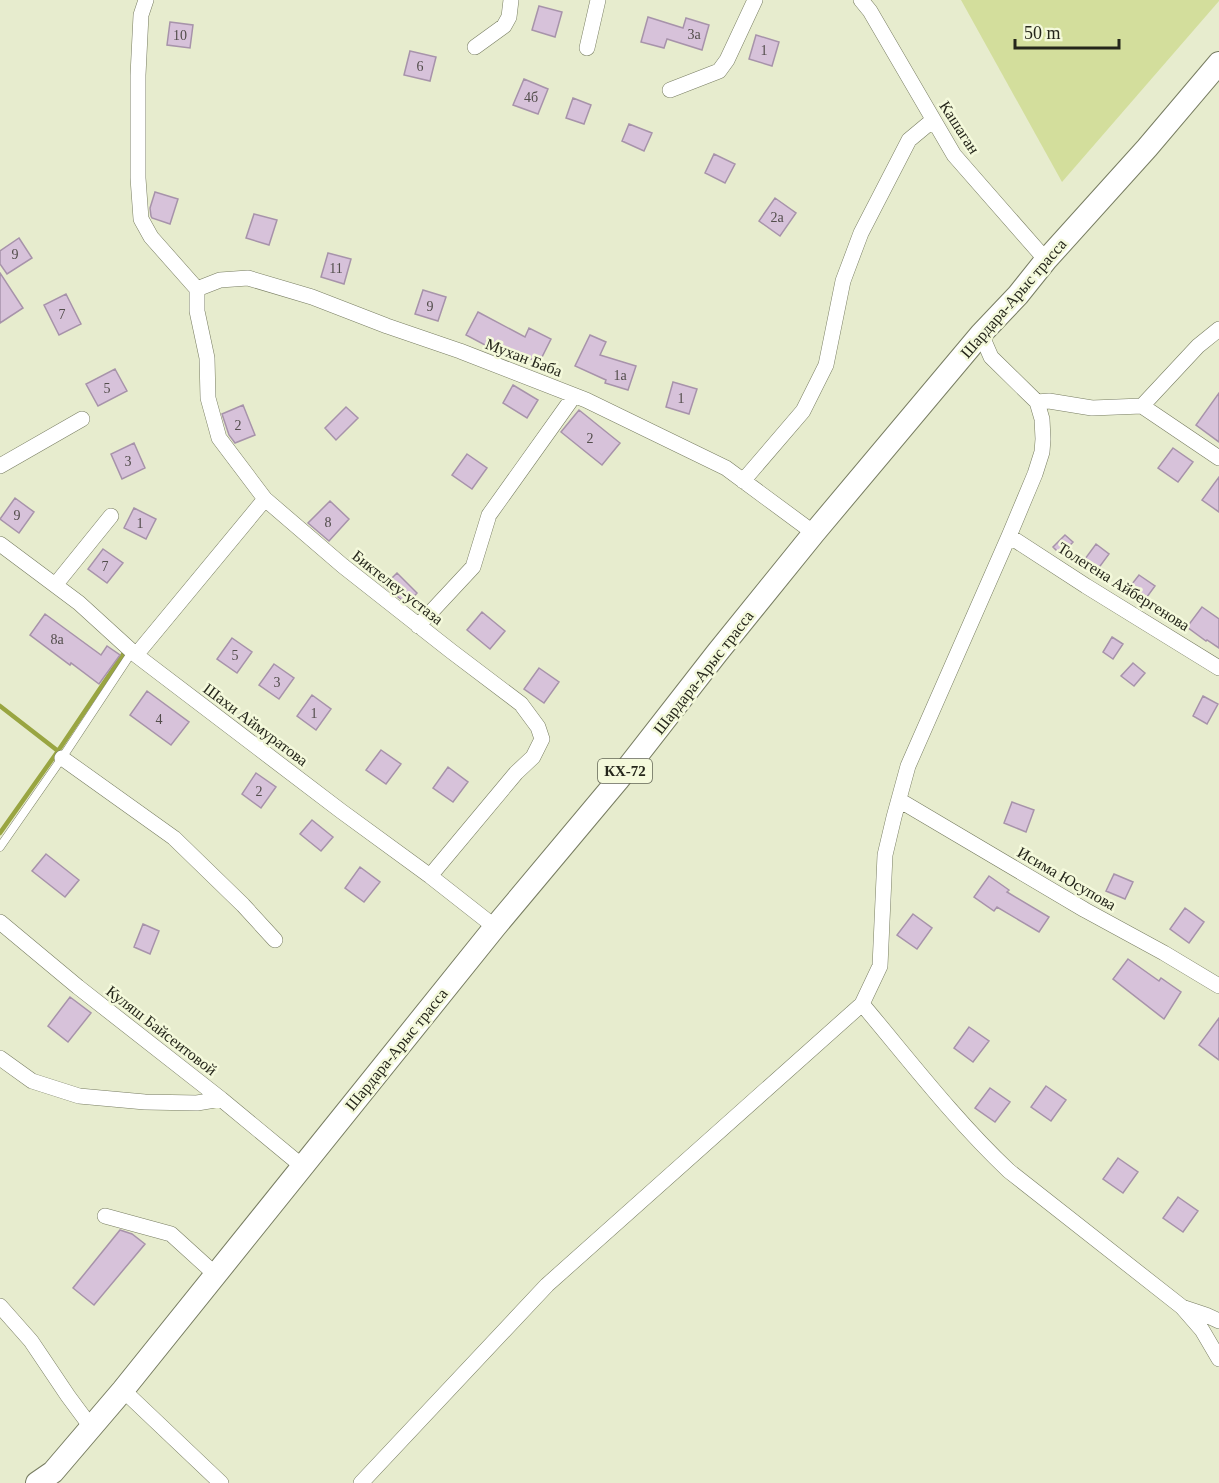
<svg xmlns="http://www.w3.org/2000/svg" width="1219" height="1483" viewBox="0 0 1219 1483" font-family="Georgia,serif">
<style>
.green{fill:#d3de9c}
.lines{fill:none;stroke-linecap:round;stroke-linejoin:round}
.stream{stroke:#99a541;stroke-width:4.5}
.building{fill:#d7c2da;stroke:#a793aa;stroke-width:1.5}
.service-casing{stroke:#787d62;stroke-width:9}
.minor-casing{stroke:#787d62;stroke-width:16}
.primary-casing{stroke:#787d62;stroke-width:24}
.service{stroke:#fff;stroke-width:8}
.minor{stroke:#fff;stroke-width:15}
.primary{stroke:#fff;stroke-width:22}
.labels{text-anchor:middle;stroke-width:5;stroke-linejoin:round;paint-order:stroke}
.number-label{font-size:14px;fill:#524d4b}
.shield{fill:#f4f9db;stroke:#636555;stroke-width:1.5}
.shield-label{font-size:15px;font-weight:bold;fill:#25261b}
.street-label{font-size:16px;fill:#25261b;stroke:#f4f9db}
</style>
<rect width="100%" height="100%" fill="#e7ecce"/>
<!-- green -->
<path class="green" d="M961,0H1219V1L1062,182Z"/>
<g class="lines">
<!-- stream -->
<path class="stream" d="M0,706L58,751L0,833
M58,751L126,650"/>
</g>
<!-- building -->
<path class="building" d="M539,6L562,12L555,37L532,30Z
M648,17L683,28L686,18L709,25L702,50L667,39L664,48L641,42Z
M170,22L193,25L190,48L167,45Z
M756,35L779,42L772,66L749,59Z
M410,51L436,57L430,81L404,75Z
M524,79L548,89L538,114L513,105Z
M573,98L591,105L584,124L566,118Z
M629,124L652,133L644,151L622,141Z
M714,154L735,164L725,183L705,173Z
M155,192L178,199L170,224L152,218L151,216L150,208Z
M775,198L796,213L780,236L759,221Z
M254,214L277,220L269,245L246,238Z
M19,238L32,258L7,274L0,264V251Z
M328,253L351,259L344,284L321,277Z
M0,273L23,308L0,323Z
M423,290L446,297L438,321L415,314Z
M66,294L81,324L59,335L44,305Z
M478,312L525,337L529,328L551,339L539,363L506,347L502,354L466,335Z
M590,335L606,342L600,355L636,366L628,390L605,383L606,380L575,366Z
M115,369L127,391L98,406L86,384Z
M673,382L697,389L689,414L666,407Z
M513,385L538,400L527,418L503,403Z
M1219,393V442L1196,425Z
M243,405L255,435L235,443L229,435L222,414Z
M346,407L358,418L336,440L325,428Z
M579,410L620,443L602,465L561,432Z
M134,443L145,468L122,479L111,454Z
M1173,448L1193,462L1178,482L1158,468Z
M467,454L487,468L472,489L452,475Z
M1219,477V512L1202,500Z
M15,498L34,512L19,533L0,519Z
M330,501L349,519L329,541L308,523Z
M134,508L156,519L146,539L124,528Z
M1065,535L1073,542L1061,555L1053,547Z
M1096,544L1109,554L1095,573L1082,563Z
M103,549L123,563L107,583L88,569Z
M397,573L417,593L407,604L384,586Z
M1139,575L1155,586L1144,601L1128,589Z
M1202,607L1219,619V648L1207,640L1206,641L1187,627Z
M482,612L505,631L490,649L467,630Z
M45,614L101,655L107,646L120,655L99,684L71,663L70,665L30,635Z
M1112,637L1123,644L1113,659L1103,652Z
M232,638L252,652L237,673L217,659Z
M1133,663L1145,673L1134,686L1121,676Z
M274,664L294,678L279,699L259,685Z
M539,668L559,682L544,703L524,689Z
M147,691L189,722L171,745L130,715Z
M312,695L331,709L316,730L297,716Z
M1203,696L1218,704L1207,724L1193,716Z
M381,750L401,764L386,784L366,770Z
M448,767L468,782L453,802L433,788Z
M256,773L276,787L261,808L242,794Z
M1012,802L1034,810L1026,832L1004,823Z
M312,820L333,837L321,851L300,834Z
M46,854L79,880L65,897L32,871Z
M360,867L380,882L364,902L345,888Z
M1114,874L1133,882L1125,899L1106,891Z
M989,876L1009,890L1007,892L1049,917L1039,932L997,907L994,911L974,897Z
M1185,908L1204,922L1189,943L1170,929Z
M913,914L932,928L917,949L897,935Z
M143,924L159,931L150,954L134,947Z
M1128,959L1159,981L1161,978L1181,992L1164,1019L1113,979Z
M70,997L91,1013L68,1042L48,1026Z
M1219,1018V1060L1199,1045Z
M969,1027L989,1041L973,1062L954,1048Z
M1046,1086L1066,1100L1051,1121L1031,1107Z
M990,1088L1010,1102L995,1122L975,1108Z
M1118,1158L1138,1172L1123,1193L1103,1179Z
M1178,1197L1198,1211L1183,1232L1163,1218Z
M120,1230L132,1234L145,1244L94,1305L73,1288Z"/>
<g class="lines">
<!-- service casing -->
<g class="service-casing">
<path id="service" d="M0,847L62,758L132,652"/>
</g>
<!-- minor casing -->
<g class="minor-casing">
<path id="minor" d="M146,0L141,15L138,75V178L141,219L151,237L197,289
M861,0L870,11L954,155L1046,260
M475,47L504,26L509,17L511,0
M587,48L598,0
M670,90L719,71L727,60L755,0
M197,289V311L207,358L208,398L219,438L265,499L343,566L451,651L521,704L538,727L542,739L533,757L516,773L430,876
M197,289L220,280L248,278L312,297L387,326L460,351L586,400L726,468L814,533
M1037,402L1049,401L1092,408L1142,406L1198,346L1219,329
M1142,406L1219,458
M0,466L82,419
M743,481L803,411L826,365L843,281L861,233L909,140L933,120
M1009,536L1086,586L1219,668
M0,544L79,603L136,655L341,811L430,876L495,927
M56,584L111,516
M418,626L473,567L489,515L574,396
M136,655L265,499
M62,758L174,838L243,905L275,940
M899,800L1085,910L1164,953L1219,986
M0,922L78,987L221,1099L302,1166
M862,1004C910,1061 955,1120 1009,1171L1182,1307L1202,1330L1219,1359
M0,1058L32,1081L79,1096L145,1102L197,1103L221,1099
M105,1216L171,1234L215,1274
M0,1306L31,1341L68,1396L91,1427
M1182,1307L1206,1315L1219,1321
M123,1390L221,1483
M361,1483L547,1285L862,1004L880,966L885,855L894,817L908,766L1009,536L1035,474L1042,452L1043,439L1042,419L1037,402L991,357L981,334"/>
</g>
<!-- primary casing -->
<g class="primary-casing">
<path id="primary" d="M37,1483L53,1472L123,1390L495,927L618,780L717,653L814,533L981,334L1018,295L1046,260L1147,148L1219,63"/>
</g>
<!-- service -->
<use href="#service" class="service"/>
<!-- minor -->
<use href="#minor" class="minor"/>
<!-- primary -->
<use href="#primary" class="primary"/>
</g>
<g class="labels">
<!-- number labels -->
<g class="number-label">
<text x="694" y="39">3а</text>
<text x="180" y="40">10</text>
<text x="764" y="55">1</text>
<text x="420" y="71">6</text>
<text x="531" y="102">4б</text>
<text x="777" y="222">2а</text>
<text x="15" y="259">9</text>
<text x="336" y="273">11</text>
<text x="430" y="311">9</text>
<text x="62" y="319">7</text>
<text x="620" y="380">1а</text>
<text x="107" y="393">5</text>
<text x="681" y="403">1</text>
<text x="238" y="430">2</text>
<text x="590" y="443">2</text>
<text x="128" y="466">3</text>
<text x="17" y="520">9</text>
<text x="328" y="527">8</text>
<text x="140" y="528">1</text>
<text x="105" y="571">7</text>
<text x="57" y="644">8а</text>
<text x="235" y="660">5</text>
<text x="277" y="687">3</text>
<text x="314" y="718">1</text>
<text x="159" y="724">4</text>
<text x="259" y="796">2</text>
</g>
<!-- shield labels -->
<rect class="shield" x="598" y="759" width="54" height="24" rx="4.5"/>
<g class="shield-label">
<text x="625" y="776">КХ-72</text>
</g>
<!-- street labels -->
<g class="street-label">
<text transform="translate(960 127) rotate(57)" y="6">Кашаган</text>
<text transform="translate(1013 298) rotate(-49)" y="6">Шардара-Арыс трасса</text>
<text transform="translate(524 357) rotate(21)" y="6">Мухан Баба</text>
<text transform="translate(1124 586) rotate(32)" y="6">Толегена Айбергенова</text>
<text transform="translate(398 587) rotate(38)" y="6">Биктелеу-устаза</text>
<text transform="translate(703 672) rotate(-52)" y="6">Шардара-Арыс трасса</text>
<text transform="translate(256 724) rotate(37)" y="6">Шахи Аймуратова</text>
<text transform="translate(1067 878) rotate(30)" y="6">Исима Юсупова</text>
<text transform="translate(162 1030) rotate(38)" y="6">Куляш Байсеитовой</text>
<text transform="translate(396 1049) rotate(-51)" y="6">Шардара-Арыс трасса</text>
</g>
</g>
<!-- scale -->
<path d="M1015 39v9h104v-9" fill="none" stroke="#25261b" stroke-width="3"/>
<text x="1024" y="39" font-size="18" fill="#25261b" stroke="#f4f9db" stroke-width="4.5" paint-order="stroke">50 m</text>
</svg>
